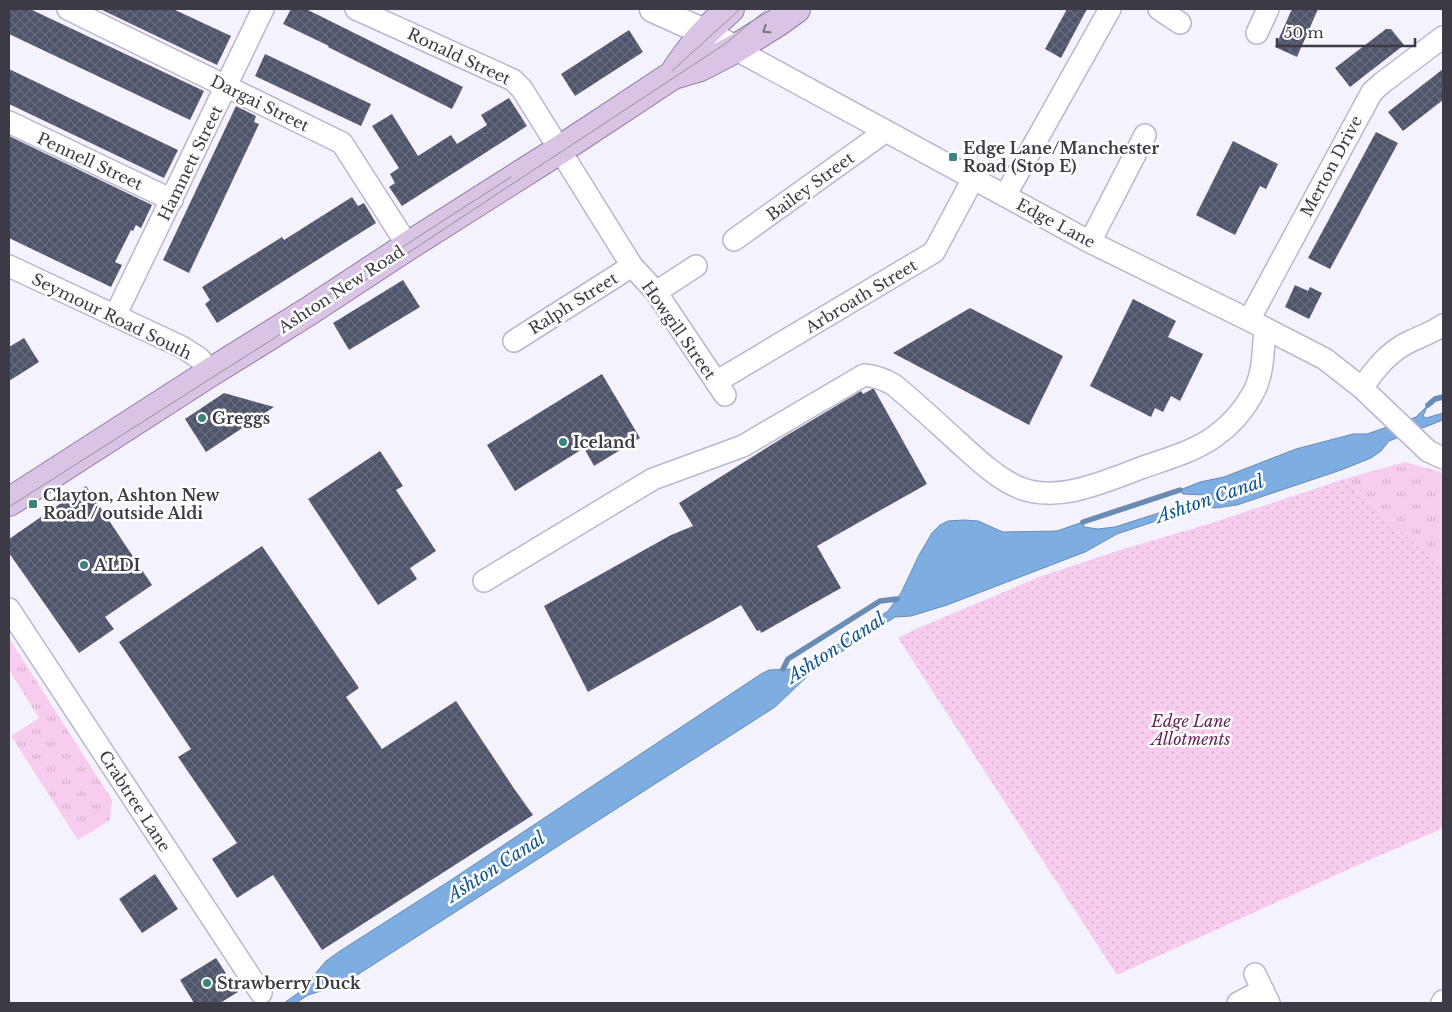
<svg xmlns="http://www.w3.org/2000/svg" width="1452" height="1012" viewBox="0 0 1452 1012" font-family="'Libre Baskerville',serif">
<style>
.grass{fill:url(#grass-tufts)}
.garden{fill:url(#garden-dots)}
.water{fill:#7dade1;stroke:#6a8bb2}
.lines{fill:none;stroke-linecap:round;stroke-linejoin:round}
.stream{stroke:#6a8bb2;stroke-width:5.5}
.building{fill:url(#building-cross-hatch)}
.minor-casing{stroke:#bab6d0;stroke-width:24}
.tertiary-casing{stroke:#bab6d0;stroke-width:29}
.primary-casing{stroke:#927aa3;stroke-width:30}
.minor{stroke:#fff;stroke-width:21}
.tertiary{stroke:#fff;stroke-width:26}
.primary{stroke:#dac4e6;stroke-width:28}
.tram{stroke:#94939d;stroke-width:1}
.oneway{stroke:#7b7285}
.poi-dot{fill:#3b837e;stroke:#fff;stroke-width:2}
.labels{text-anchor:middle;stroke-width:5;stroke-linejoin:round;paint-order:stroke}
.street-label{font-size:16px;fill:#3c3b45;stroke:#fff}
.poi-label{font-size:16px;font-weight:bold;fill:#3c3b45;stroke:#fff;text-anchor:start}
.park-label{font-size:16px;font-style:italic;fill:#632059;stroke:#fff}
.water-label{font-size:18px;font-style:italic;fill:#0e5493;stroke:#fff}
</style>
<defs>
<pattern id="grass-tufts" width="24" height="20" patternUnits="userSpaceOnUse" patternTransform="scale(1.25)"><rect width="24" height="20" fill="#f8ccee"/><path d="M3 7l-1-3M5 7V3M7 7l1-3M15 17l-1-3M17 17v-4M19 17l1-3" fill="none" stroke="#d6b0cd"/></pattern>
<pattern id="garden-dots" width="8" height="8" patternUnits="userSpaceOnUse" patternTransform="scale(1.25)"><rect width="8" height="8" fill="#f8ccee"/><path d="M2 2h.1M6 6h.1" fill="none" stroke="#d6b0cd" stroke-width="1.8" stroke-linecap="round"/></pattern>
<pattern id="building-cross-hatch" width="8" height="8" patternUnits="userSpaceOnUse" patternTransform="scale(1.25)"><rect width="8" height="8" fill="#4e556a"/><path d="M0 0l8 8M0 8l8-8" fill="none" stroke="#666b7d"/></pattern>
</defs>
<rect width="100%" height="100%" fill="#f4f2fd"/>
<!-- grass -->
<path class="grass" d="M1405,462L1443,473V569L1344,479Z
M9,638L112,800L110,820L78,840L11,736L39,718L9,670Z"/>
<!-- garden -->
<path class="garden" d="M1344,479L1443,569V828L1358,865L1117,975L898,638L916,629L1039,577L1120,550L1212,523Z"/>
<!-- water -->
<path class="water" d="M1428,405L1423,416L1426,418L1443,413V420L1389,441L1381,451L1371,458L1341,470L1237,505L1215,508L1204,505L1117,534L1085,552L947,605L911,616L895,617L815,669L775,707L343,984L308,995L296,1003H284L304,989L315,974L326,961L340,951L451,880L761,674L769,670L790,669L808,664L888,611L901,593L919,555L932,533L940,525L948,521L964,520L978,521L1003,532L1057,531L1083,522L1084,527L1098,529L1115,527L1202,499L1205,495L1183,494L1180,490L1200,482L1224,477L1296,449L1353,434H1367L1416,417Z"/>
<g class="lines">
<!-- stream -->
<path class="stream" d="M1428,405L1435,399L1443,397
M1083,522L1180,490
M783,669L788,659L880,601L897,599"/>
</g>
<!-- building -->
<path class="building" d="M9,9H30L204,91L190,120L9,34Z
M100,9H173L231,36L217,65Z
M291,9H306L463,87L452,109L328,47L329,46L283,24Z
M1067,9H1087L1061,58L1045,49Z
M1292,9H1318L1297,57L1275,47Z
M1386,29H1391L1404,45L1350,87L1335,68Z
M629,30L643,52L575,96L561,74Z
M265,54L371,104L361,126L255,76Z
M9,69L178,150L164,178L9,104Z
M1443,69V100L1403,131L1388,112Z
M509,98L527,126L402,206L389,187L395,183L390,174L399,168L372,126L392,114L418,156L451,135L457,144L487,125L481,115Z
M236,106L256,116L254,122L259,124L189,273L163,260Z
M1376,132L1398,143L1330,269L1308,258Z
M9,136L152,205L141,228L136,225L133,231L131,230L115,262L122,265L111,287L9,238Z
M1233,141L1278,164L1266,189L1260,186L1235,235L1196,215Z
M352,197L358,206L364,203L376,223L217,323L205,304L210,300L202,287L282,237L284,240Z
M403,280L420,307L349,350L333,323Z
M1295,285L1308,291L1310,287L1322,293L1309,319L1285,307Z
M1133,299L1176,321L1168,337L1203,354L1180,401L1171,396L1163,412L1155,408L1151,417L1090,386Z
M970,308L1063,356L1029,425L893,353Z
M24,338L39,362L9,381V347Z
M602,374L640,438L594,466L584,448L515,491L487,445Z
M872,389H874L927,484L817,546L841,588L761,633L760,630L757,631L741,605L588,692L544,606L671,535L693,526L679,503L784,437L861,391L863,394Z
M224,393L274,407L206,452L185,419Z
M380,451L403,486L396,490L436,551L410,568L417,579L378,605L308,499Z
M86,486L152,585L105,617L114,629L79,653L9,553V539Z
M262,546L359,688L346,697L382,749L456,701L515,790L533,815L322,950L273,875L237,898L212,859L237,843L178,757L191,749L119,642Z
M155,874L178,909L142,933L119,899Z
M216,958L238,992L220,1003H194L180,980Z"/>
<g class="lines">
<!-- minor casing -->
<g class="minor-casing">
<path id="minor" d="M68,9L342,143L408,246
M356,9L513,80L522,89L632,266L656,292L725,395
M1159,9L1180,23
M1257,33L1268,9
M735,49L1090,242L1249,320L1325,359L1362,388L1428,451L1443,458
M9,122L172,200
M1005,196L1110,9
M734,240L886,131
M1090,242L1145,135
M9,266L182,347L199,358L211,372
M656,292L696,266
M115,316L263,9
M1249,320L1366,103L1372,92L1382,83L1443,37
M514,341L632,266
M716,382L934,252L973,179
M1362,388C1375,369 1389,351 1411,341C1422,336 1433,332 1443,325
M484,581L653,479L743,446L864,375C876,376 884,379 894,385C916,403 936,422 957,441C976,458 996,478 1020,488C1037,495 1059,494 1076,490C1098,485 1120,476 1141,468C1166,459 1193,452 1214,437C1230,426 1243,411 1252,395C1264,375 1263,350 1265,328
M9,609L261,993
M1255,974L1269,1003
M1238,1003L1263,990
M1442,1003L1443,1001"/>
</g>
<!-- tertiary casing -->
<g class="tertiary-casing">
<path id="tertiary" d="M653,9L704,32L735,49"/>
</g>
<!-- primary casing -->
<g class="primary-casing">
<path id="primary" d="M673,75C690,48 706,30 730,9
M9,502L211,372L309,311L408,246L561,149L673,75L700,67L735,49L778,22L796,9"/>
</g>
<!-- minor -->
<use href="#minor" class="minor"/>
<!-- tertiary -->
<use href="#tertiary" class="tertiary"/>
<!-- primary -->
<use href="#primary" class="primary"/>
<!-- tram -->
<path class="tram" d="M672,71L740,9
M297,315L511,177
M9,507L411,251L497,194L725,44L767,9"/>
</g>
<!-- one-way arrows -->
<defs><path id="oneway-chevron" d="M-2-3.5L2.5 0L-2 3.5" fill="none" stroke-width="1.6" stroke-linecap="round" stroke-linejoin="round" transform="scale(1.25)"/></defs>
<use class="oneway" href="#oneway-chevron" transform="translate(766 30) rotate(147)"/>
<!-- markers -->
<g class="poi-dot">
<rect x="948" y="152" width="10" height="10" rx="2.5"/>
<circle cx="202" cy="418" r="5"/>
<circle cx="563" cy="442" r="5"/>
<rect x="28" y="499" width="10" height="10" rx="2.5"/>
<circle cx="84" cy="565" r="5"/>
<circle cx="207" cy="983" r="5"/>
</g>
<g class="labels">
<!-- street labels -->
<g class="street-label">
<text transform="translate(459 56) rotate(25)" y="6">Ronald Street</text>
<text transform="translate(260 103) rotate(26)" y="6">Dargai Street</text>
<text transform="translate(90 161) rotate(25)" y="6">Pennell Street</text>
<text transform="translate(190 163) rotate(-64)" y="6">Hamnett Street</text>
<text transform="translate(1331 166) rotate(-62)" y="6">Merton Drive</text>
<text transform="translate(810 186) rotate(-36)" y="6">Bailey Street</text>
<text transform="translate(1056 223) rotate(28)" y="6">Edge Lane</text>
<text transform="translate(341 289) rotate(-33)" y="6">Ashton New Road</text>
<text transform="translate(861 296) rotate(-31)" y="6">Arbroath Street</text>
<text transform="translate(573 303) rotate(-32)" y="6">Ralph Street</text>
<text transform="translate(112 316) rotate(26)" y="6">Seymour Road South</text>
<text transform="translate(679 330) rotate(55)" y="6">Howgill Street</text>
<text transform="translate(135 801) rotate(57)" y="6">Crabtree Lane</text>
</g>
<!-- poi labels -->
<g class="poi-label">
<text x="963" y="154">Edge Lane/Manchester<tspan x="963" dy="18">Road (Stop E)</tspan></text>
<text x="212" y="424">Greggs</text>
<text x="573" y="448">Iceland</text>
<text x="43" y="501">Clayton, Ashton New<tspan x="43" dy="18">Road / outside Aldi</tspan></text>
<text x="94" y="571">ALDI</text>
<text x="217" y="989">Strawberry Duck</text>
</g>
<!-- park labels -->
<g class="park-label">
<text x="1191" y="727">Edge Lane<tspan x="1191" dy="18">Allotments</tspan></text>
</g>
<!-- water labels -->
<g class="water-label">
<text transform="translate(1210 499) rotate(-19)" y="6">Ashton Canal</text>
<text transform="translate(836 648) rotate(-33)" y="6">Ashton Canal</text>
<text transform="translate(496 867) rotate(-33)" y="6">Ashton Canal</text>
</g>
</g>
<!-- border -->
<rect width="1452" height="1012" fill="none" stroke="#3c3b45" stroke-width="20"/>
<!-- scale -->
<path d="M1277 38v8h138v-8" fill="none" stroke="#3c3b45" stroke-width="2.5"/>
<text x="1284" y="38" font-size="15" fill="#3c3b45" stroke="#ffffff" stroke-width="4" paint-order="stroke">50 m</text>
</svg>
